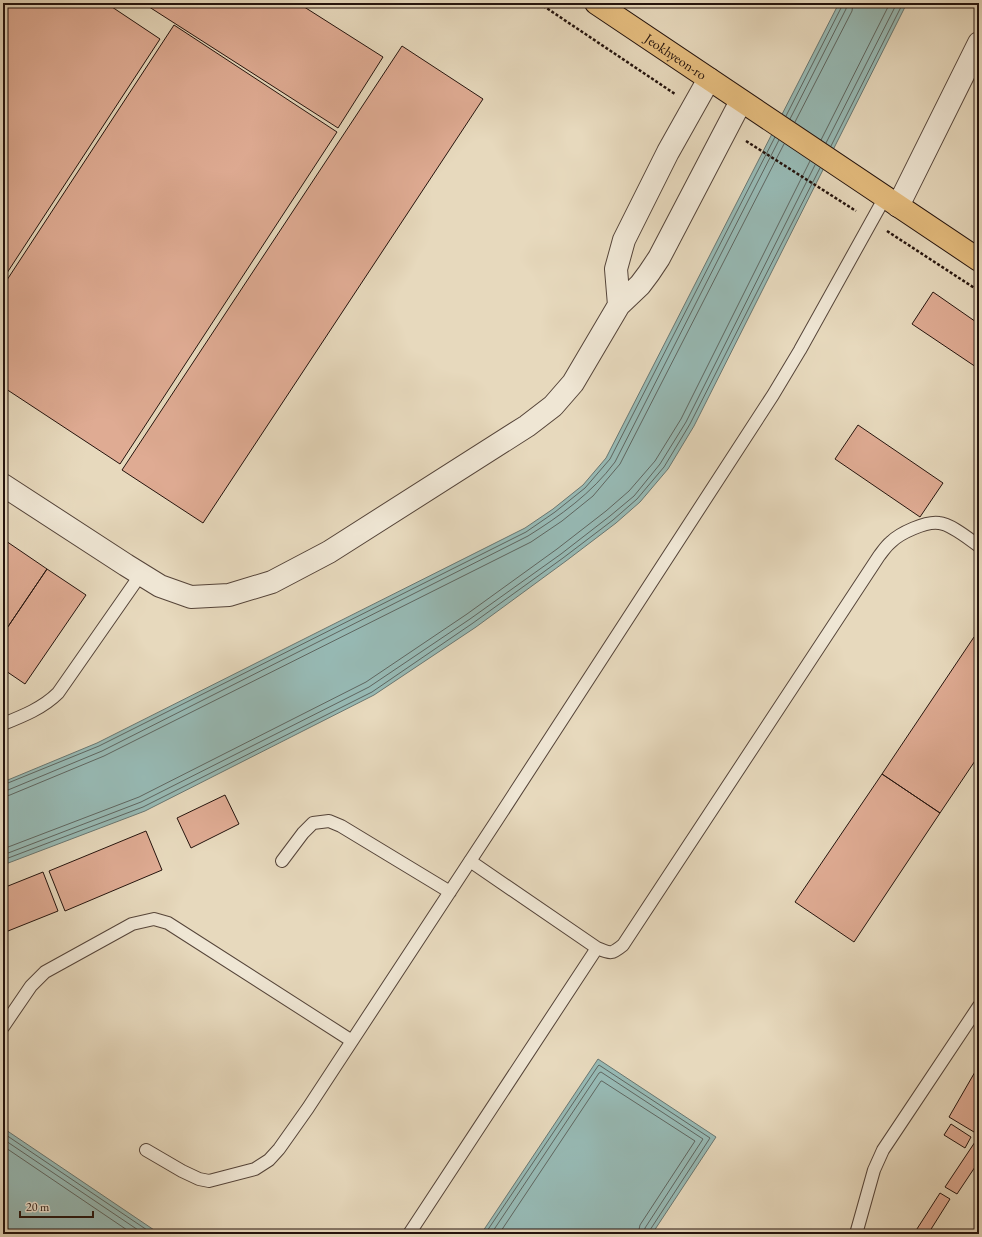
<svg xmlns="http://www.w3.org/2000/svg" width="982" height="1237" viewBox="0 0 982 1237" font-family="'EB Garamond',serif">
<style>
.water{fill:#97bab5;stroke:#697772}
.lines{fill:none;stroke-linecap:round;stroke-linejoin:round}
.shore{stroke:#5e6661;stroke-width:1}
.building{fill:#dfab93;stroke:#24130d}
.service-casing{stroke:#554439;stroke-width:14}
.minor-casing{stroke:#554439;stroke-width:24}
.tertiary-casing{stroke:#554439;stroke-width:24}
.primary-casing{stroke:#24130d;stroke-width:24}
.path{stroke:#24130d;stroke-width:2.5;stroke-dasharray:3 2;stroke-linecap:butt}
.service{stroke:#efe6d4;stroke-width:12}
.minor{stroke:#efe6d4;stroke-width:22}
.tertiary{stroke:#efe6d4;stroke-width:22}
.primary{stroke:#e4bc7e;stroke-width:22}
.labels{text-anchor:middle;stroke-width:4;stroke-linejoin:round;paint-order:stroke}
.street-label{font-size:14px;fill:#24130d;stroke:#efe6d4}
</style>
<rect width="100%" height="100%" fill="#e7d9bd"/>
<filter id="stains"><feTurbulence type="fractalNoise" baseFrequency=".005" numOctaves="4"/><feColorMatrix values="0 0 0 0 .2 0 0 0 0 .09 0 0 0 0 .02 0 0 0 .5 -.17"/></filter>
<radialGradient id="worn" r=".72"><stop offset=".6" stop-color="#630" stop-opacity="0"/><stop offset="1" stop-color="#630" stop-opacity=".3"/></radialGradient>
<!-- water -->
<path class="water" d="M839,3H907L694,426L668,469L640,502L616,523L566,561L476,627L374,695L145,811L3,865V782L97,743L525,528L553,509L583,485L606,458Z
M598,1059L716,1137L652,1234H481Z
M3,1128L160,1234H3Z"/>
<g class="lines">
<!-- shore -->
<path class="shore" d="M786,116L842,6V3
M790,119L846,9L847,3
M795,122L852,11L853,3
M821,140L890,3
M826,143L897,3
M831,146L903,3
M3,785L99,746L526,532L555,512L585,488L610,459L775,137
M3,791L8,790L102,751L528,536C560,516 592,493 615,462L779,140
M3,797L10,795L104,756L531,542L562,521L593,496L620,464L784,144
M3,849L139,797L366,682L467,614L557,549L606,511L629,491L655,461L681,419L810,161
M3,855L141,802L369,687L470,619L561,554L610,516L634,496L660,464L686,422L815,165
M3,860L143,807L372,692L473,623L563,558L613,520L637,499L664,467L690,424L820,168
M3,1133L153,1234
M3,1139L144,1234
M3,1146L133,1234
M485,1234L598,1066L599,1065L710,1138L650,1230L649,1234
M491,1234L599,1073L601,1072L703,1139L645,1228L644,1234
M499,1234L601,1081H602L695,1141L640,1225L638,1234"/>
</g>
<!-- building -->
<path class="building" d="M3,3H106L160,39L3,279Z
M143,3H298L383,57L338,128Z
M174,25L337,132L120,464L3,387V286Z
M402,46L483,99L203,523L122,470Z
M933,292L979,324V369L912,324Z
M858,425L943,483L920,517L835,459Z
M3,539L47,569L3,634Z
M47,569L86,595L25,684L3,669V634Z
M974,637L979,641V755L940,813L882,774Z
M882,774L940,813L854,942L795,902Z
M225,795L239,824L191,848L177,818Z
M146,831L162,870L65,911L49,871Z
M43,872L58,911L3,933V888Z
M979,1065V1135L949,1117Z
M951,1124L971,1137L965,1148L944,1135Z
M975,1142L979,1145V1161L957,1194L945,1187Z
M940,1193L950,1199L928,1234H918L915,1232Z"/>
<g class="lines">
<!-- service casing -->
<g class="service-casing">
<path id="service" d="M3,724C23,716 43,708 58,693L141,574
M282,861L303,833L313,823L329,821L341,826L450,892
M470,861L597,948C611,954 612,954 623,945L879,556C883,551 886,546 891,542C900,533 926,521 939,523C951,524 969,539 979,546
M3,1027L31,986L45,972L132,924L154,919L168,923L352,1041
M146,1150L182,1171L199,1179L209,1181L255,1169L269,1160L279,1149L308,1108L497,820L773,395L800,350L885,197
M409,1234L597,948
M856,1234L874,1170L883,1150L979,1006"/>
</g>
<!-- minor casing -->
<g class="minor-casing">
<path id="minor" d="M619,305L616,269L624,240L668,152L709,79
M3,485L126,565L160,586L191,597L229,595L272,582L329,552L527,426L553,406L573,383L619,305L640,285L649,273L659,258L741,101"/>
</g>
<!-- tertiary casing -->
<g class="tertiary-casing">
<path id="tertiary" d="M898,206L979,43"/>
</g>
<!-- primary casing -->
<g class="primary-casing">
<g id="primary">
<path id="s1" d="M596,3L979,260"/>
</g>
</g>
<!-- path -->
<path class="path" d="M539,3L675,94
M746,141L856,211
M887,231L979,291"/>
<!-- service -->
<use href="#service" class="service"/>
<!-- minor -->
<use href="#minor" class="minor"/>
<!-- tertiary -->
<use href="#tertiary" class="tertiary"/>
<!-- primary -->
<use href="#primary" class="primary"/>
</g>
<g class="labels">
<!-- street labels -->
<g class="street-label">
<text dy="5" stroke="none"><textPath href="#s1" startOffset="96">Jeokhyeon-ro</textPath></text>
</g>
</g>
<!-- margin -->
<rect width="982" height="1237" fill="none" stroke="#e7d9bd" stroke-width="16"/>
<rect x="4" y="4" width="974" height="1229" fill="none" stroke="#24130d" stroke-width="2"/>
<rect x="8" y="8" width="966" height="1221" fill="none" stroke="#24130d"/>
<!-- scale -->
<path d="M20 1211v6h73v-6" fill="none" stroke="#24130d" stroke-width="2"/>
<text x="26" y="1211" font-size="12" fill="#24130d" stroke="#efe6d4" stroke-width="3" paint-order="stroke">20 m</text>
<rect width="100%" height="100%" filter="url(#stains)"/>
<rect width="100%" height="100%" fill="url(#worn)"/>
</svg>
